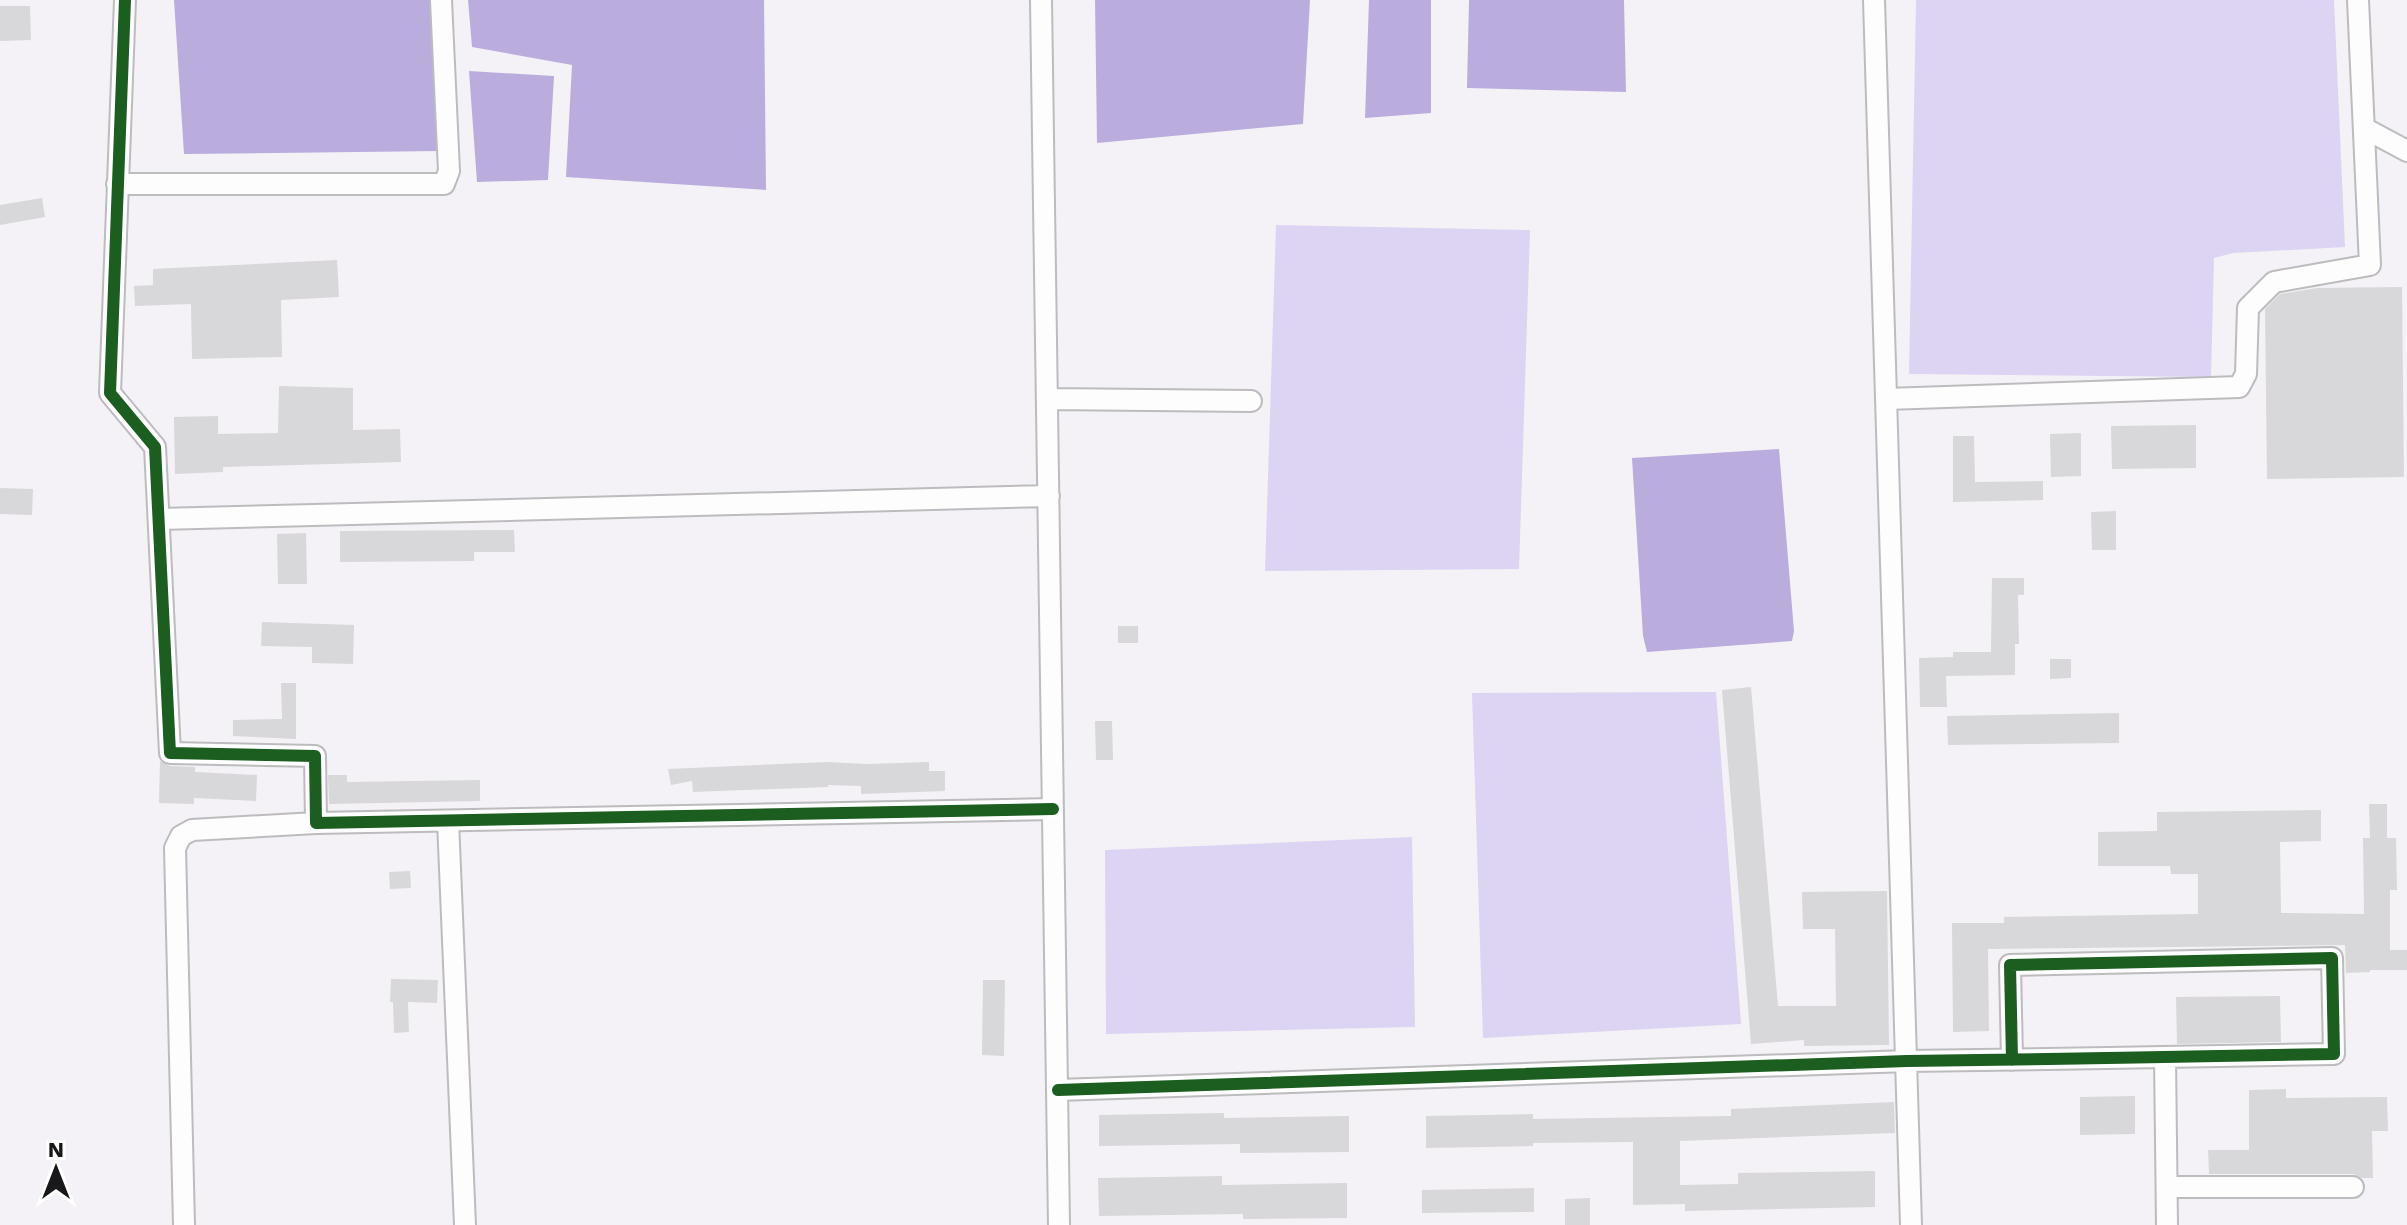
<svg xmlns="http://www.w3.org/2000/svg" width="2407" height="1225" viewBox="0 0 2407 1225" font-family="'Work Sans',sans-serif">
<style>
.green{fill:#dcd4f2}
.water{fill:#bbacde}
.building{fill:#d8d7d9}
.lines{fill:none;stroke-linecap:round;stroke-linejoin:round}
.minor-casing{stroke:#bcbcbe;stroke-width:24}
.minor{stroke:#fdfdfe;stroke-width:20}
.cycleway-casing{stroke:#fff;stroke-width:17}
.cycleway{stroke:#1b5e20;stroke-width:12}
</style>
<rect width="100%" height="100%" fill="#f4f2f6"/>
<!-- green -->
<path class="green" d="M1916,0H2334L2345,247L2233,253L2214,258L2211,377L1909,374Z
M1276,225L1530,230L1519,569L1265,571Z
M1716,692L1741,1024L1483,1038L1472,693Z
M1412,837L1415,1027L1106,1034L1105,850Z"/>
<!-- water -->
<path class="water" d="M174,0H434L441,151L184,154Z
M468,0H764L766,190L566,177L572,65L472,47Z
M1095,0H1310L1303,124L1097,143Z
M1369,0H1431V113L1365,118Z
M1469,0H1624L1626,92L1467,88Z
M469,71L554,76L548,180L477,182Z
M1779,449L1794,631L1792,641L1647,652L1643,636L1632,458Z"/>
<!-- building -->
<path class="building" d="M0,6H30L31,40L0,41Z
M42,198L45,217L0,225V205Z
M337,260L339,297L281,300L282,357L192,359L191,304L135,306L134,286L153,285V269Z
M2402,287L2404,477L2267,479L2265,309L2280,294L2317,288Z
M279,386L353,388V430L400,429L401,462L223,467V472L175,474L174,417L218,416V434L278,433Z
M2196,425V468L2112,469L2111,426Z
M2081,433V476L2051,477L2050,434Z
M1953,436H1974L1975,482L2043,481V500L1953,502Z
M0,488L33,489L32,515L0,514Z
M2116,511V550H2092L2091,512Z
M514,530L515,552H474V561L340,562V531Z
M306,533L307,584H278L277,534Z
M1992,578H2024V595H2018L2019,644H2015V675L1946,676L1947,707H1920L1919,658L1953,657V652H1991Z
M262,622L354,625L353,664L312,663V647L261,646Z
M1118,626H1138V643H1118Z
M2050,659H2071V678L2050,679Z
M281,683H296V739L233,736V720L282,719Z
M1751,687L1778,1006H1836L1835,929H1803L1802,892L1887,891L1889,1045L1804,1046V1040L1751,1044L1722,690Z
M2119,713V743L1948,745L1947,716Z
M1095,721H1112L1113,760H1096Z
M160,761L170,766L195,767V772L257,775L256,801L194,798V804L159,803Z
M827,762L867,764L929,762V771H945V791L861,794V786L828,785V787L693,792L692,781L671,785L668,769Z
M328,775H347V782L480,780V801L329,804Z
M2369,804H2387V838H2396L2397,890H2390V950H2407V970H2370V972L2346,973L2345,945L1988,949L1989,1031L1953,1032L1952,923H2004V917L2198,914V874H2171L2170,866H2098V832L2157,831V812L2321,810V841L2280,842L2281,913L2364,914L2363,838H2370Z
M410,871L411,888L390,889L389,872Z
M391,979L438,980L437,1003L408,1002L409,1032L394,1033L393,1002H390Z
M983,980H1005L1004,1056L982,1055Z
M2280,996L2281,1042L2177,1044L2176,997Z
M2286,1089V1098L2387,1097L2388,1131H2372L2373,1178H2362L2353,1174H2209L2208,1150H2249V1090Z
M2135,1096V1134L2080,1135V1097Z
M1894,1102L1895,1133L1680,1141V1185L1738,1184V1173L1875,1171V1207L1685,1211V1204L1633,1205V1142L1533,1143V1146L1426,1148V1116L1533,1114V1119L1731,1116V1109Z
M1224,1113V1118L1349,1116V1152L1240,1153V1144L1099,1146V1115Z
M1222,1176V1185L1347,1183V1218L1243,1219V1214L1099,1216L1098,1178Z
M1534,1188V1212L1422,1213V1190Z
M1590,1198V1225H1565V1199Z"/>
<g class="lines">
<!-- minor casing -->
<g class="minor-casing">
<path id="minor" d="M125,0L110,393L155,447L170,753L315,756L316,823L1053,809
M1041,0L1059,1225
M1874,0L1911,1225
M2364,128L2407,151
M117,184H444L449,171L441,0
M1048,399L1251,401
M1886,399L2239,387L2246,374L2248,308L2274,282L2370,265L2358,0
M159,519L1049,496
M448,821L465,1225
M2165,1057L2167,1225
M1058,1090L1907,1061C2049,1059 2192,1057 2334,1054L2332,958L2010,965L2012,1060
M2167,1187H2353
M184,1225L175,848L181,836L192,830L316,823"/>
</g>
<!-- minor -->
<use href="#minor" class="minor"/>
<!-- cycleway casing -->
<g class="cycleway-casing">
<path id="cycleway" d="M125,0L110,393L155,447L170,753L315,756L316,823L1053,809
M1058,1090L1907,1061C2049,1059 2192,1057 2334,1054L2332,958L2010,965L2012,1060"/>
</g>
<!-- cycleway -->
<use href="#cycleway" class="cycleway"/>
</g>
<!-- north arrow -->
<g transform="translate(56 1169)" stroke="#ffffff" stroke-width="6" paint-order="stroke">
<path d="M0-6L14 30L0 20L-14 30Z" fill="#181719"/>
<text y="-12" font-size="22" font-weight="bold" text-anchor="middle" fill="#181719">N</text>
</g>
</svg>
